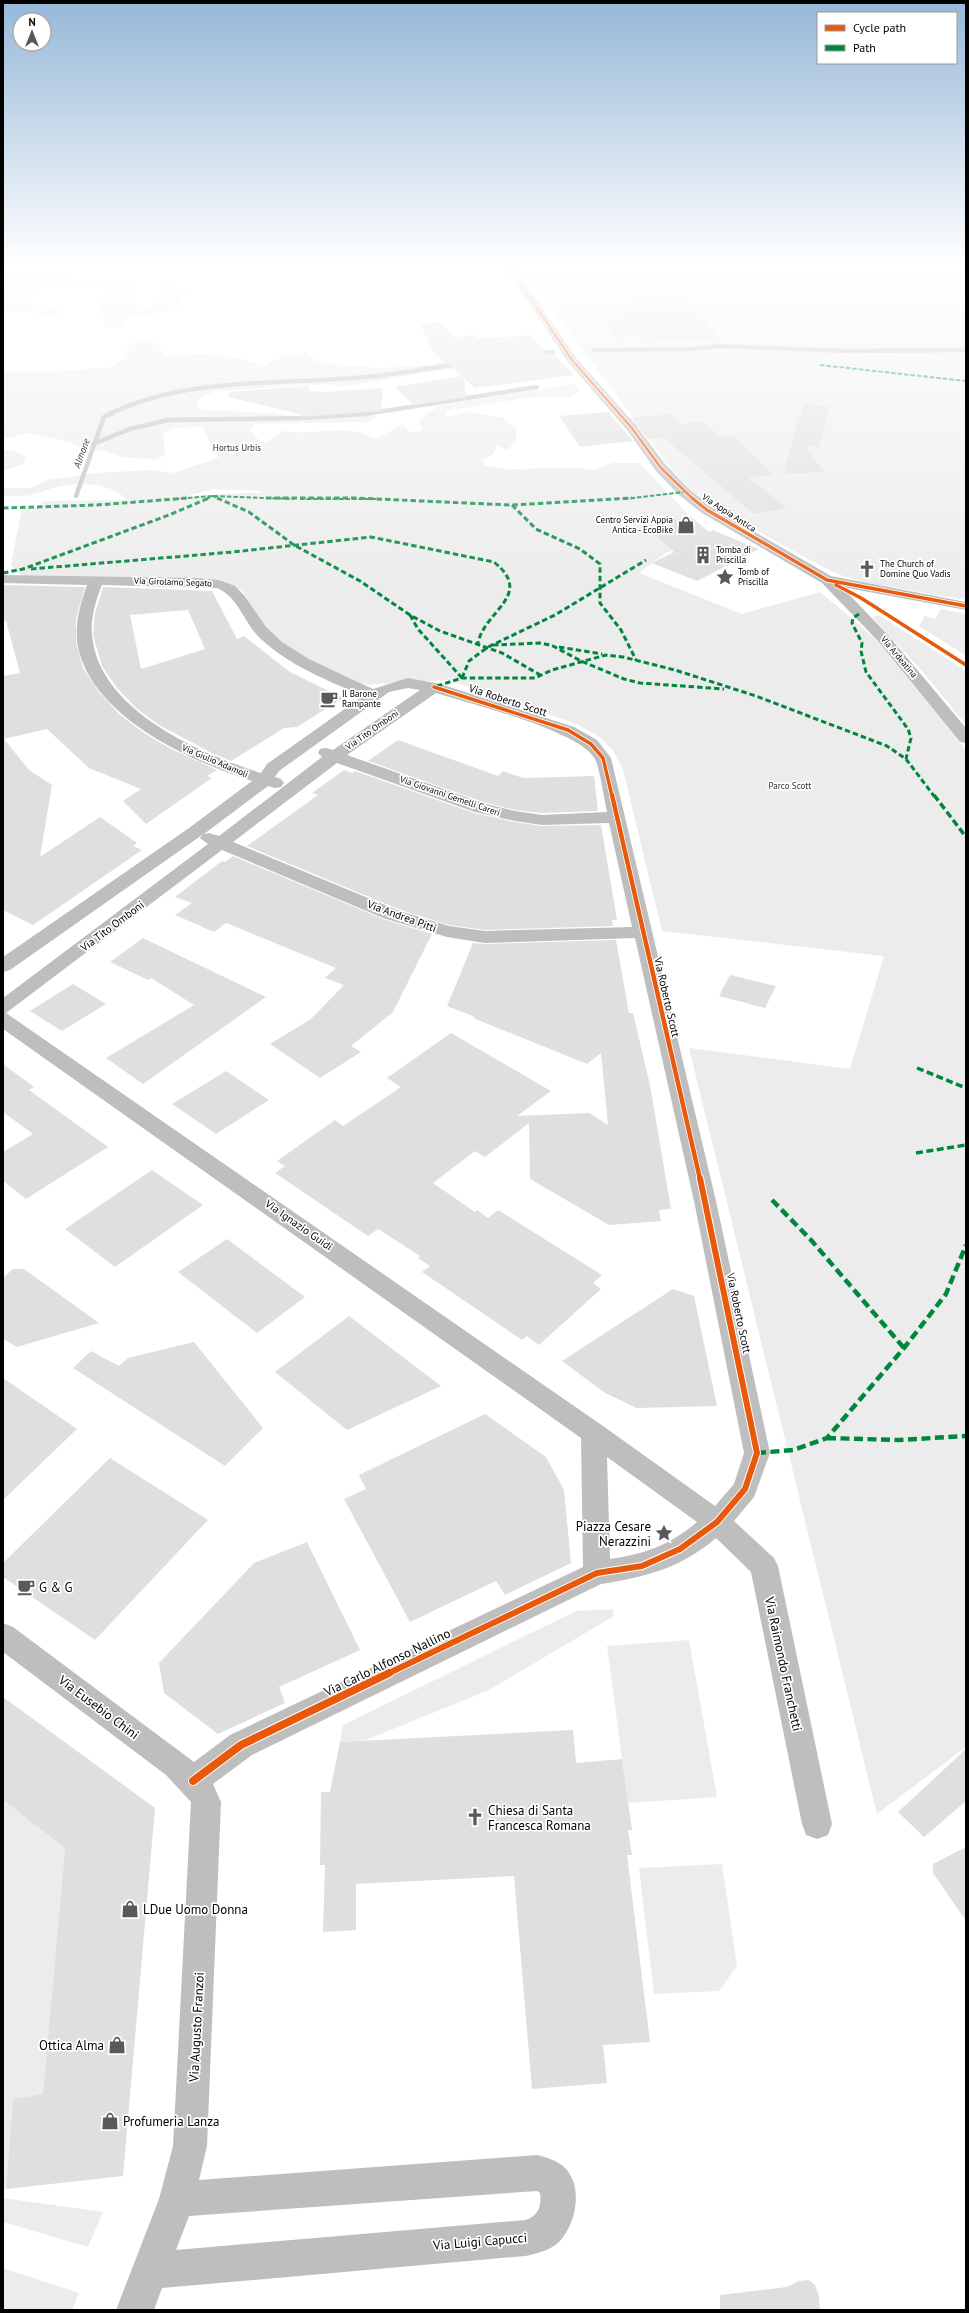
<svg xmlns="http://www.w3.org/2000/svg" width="969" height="2313" viewBox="0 0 969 2313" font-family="'PT Sans',sans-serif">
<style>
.green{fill:#ececec;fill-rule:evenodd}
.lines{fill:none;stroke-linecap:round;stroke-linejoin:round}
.stream{stroke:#bfbfbf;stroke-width:4.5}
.building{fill:#dfdfdf;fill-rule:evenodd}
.minor{fill:#bebebe;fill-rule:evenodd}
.quiet-far3{stroke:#00873e;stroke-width:2;stroke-dasharray:4.5 2;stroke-linecap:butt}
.quiet-far2{stroke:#00873e;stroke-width:3;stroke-dasharray:5.5 3;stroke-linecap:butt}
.quiet-far1{stroke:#00873e;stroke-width:3.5;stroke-dasharray:7 3.5;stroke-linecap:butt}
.quiet{stroke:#00873e;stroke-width:4.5;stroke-dasharray:9 4.5;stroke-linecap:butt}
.cycleway-far4-casing{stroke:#fff;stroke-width:4}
.cycleway-far3-casing{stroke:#fff;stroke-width:5}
.cycleway-far2-casing{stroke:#fff;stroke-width:6}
.cycleway-far1-casing{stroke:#fff;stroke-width:8}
.cycleway-casing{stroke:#fff;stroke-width:10}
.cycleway-far4{stroke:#e8590c;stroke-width:2.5}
.cycleway-far3{stroke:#e8590c;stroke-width:3.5}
.cycleway-far2{stroke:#e8590c;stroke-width:4.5}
.cycleway-far1{stroke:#e8590c;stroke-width:6}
.cycleway{stroke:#e8590c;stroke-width:8}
.labels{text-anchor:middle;stroke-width:3.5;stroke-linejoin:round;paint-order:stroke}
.far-park-label{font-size:9px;fill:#333;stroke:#fff}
.far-street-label{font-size:9px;fill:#000;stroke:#fff}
.far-poi-label{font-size:9px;fill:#000;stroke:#fff;text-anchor:start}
.far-water-label{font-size:10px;font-style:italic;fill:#444;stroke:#fff}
.street-label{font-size:11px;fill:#000;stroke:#fff}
.near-poi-label{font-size:13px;fill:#000;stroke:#fff;text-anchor:start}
.near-street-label{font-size:13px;fill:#000;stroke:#fff}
</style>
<rect width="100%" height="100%" fill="#fff"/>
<!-- green -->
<path class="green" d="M3,268H85L65,272L60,275C72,283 87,277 101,279C112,281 124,283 134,287L131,295L133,302L148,307L159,301L161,285H172L188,290L180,297L178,309C159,315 140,313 122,320V326L106,328L100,308L105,295L103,287H45L31,291V294L17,301L35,305L53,306L64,316L52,318L32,312H3Z
M522,268H966V600L867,583L843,576L823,567L768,537L692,491L669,466Z
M155,342L166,356C203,353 228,353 264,366L282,356L307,352L315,361L325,364L381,368L431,365L454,357L493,362L340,387L324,384L216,391L198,399L197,409L280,414L300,418L364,413L376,417L368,422L255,424L250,429L259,441L266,443L282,431C292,432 302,433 311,432C335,430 354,427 376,439L403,424L410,432L423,431L419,423L427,414L440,405L574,384L580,390L570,397H532L444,411L447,417L469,412L503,418L516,429V441L507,450L497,445L494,453L482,460L485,466L508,469L576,468L593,470L613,463H639L688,514L709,532L664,554L639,573L742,614L820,592L876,639L966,750V1747L877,1814L689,1048L850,1069L884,956L662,931L623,770L614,752L601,738L577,724L448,680L360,685L333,674L279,640L262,625L243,591L220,580L22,576L11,565L22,508H38L42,501L127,500C112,483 82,482 60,486C50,488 41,493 31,495C22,497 12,496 3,496V488H31L47,480L94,473L153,470L173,473L218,458L202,427L171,428L163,435L166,454L156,460L122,457L105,451L82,449L70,442L28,433L3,439V371H59L113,367L124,358L130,343ZM214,489L262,491V492L186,496Z
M3,450L15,451L26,456L24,464L3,471Z
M941,609L966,614V656L919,626L925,616L935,619Z
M879,615L966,671V725L923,672L872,617Z
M613,1609L614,1616L489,1690L366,1740L340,1742L343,1725L576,1611Z
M689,1640L717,1797L628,1803L607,1646Z
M3,1800L65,1848L43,2094L13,2099L6,2189L3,2190Z
M722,1864L737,1966L719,1991L654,1994L639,1868Z
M3,2198L103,2212L88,2247L3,2222Z
M3,2268L79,2293L72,2310H3Z"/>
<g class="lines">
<!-- stream -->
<path class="stream" d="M594,350L693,349L718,346L848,351L966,350
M534,354L553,352
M93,444L130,429L168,420L302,418L365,414L537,387
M76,496L104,417C181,376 282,385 366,377C397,374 428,368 459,364"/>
</g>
<!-- building -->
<path class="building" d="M689,299L720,339L646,342L644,337L615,338L602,313L634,312L628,302Z
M440,322L455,337L476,335L477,338L500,337L532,335L546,355L554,354L574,375L475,388L464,378L466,397L414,405L395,387L462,376L434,353L421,325Z
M308,386L310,391L325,392L383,388L381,411L301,417L300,414L228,397L229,392Z
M804,404L830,406L819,447L806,446L824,472L783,474Z
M608,412L633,441L580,447L559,416Z
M671,414L681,424L703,421L719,436L732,434L774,475L748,477L786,508L754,514L663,437L648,439L631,418Z
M691,517L709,532L713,530L759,549L697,581L652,563L674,552L645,525Z
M3,585L85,587L76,619V641L83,668L99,692L119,714L144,733L171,749L217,770L207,776L212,778L146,824L123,801L141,789L89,768L47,729L4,739L29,770L52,785L40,857L100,817L137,843L133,846L142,850L33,925L3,910V676L20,673L6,621H3Z
M103,587L212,591L237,639L244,636L290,672L343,698L297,727L284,728L231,761L212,753L159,725L136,708L117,688L102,666L93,635L95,613ZM188,610L205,649L141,669L130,615Z
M398,740L498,776L503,771L523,778L594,776L598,811L542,813L515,810L486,803L368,761Z
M344,770L352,773L355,771L474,813L515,822L542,826L601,825L617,920H612L613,926L485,930L449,925L398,909L247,846L318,795L312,793Z
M233,856L383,919L432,934L393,1012L351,1046L361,1052L320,1078L270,1044L311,1019L344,985L325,978L336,968L226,923L214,932L175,915L192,903L175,897L222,861L225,862Z
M143,938L266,997L143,1084L106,1058L194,1005L151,978L148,980L110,962Z
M616,940L629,1013H633L650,1085L671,1209L659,1210L661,1221L609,1225L530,1179L529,1123L485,1157L475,1151L433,1183L475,1212L477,1210L488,1218L498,1210L602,1275L593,1283L601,1289L539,1345L527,1336L522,1340L422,1272L430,1266L418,1258L420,1256L378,1229L368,1236L275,1173L285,1166L277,1161L335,1120L343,1126L401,1087L387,1078L451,1033L551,1091L517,1116L589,1113L608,1125L601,1053L587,1064L473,1018L475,1017L447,1006L473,943L485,944Z
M730,975L776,986L765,1008L719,996Z
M73,984L106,1004L62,1031L30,1011Z
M3,1064L34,1087L29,1090L108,1147L26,1199L3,1181V1152L33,1134L3,1112Z
M226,1071L269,1100L216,1134L172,1104Z
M152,1170L203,1205L115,1267L65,1229Z
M227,1239L305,1297L257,1333L178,1272Z
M13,1269H24L99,1323L17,1347L3,1339V1278Z
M673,1289L694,1296L717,1406L637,1408L605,1393L562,1361Z
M349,1316L441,1386L347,1430L275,1372Z
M194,1342L263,1428L225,1466L73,1368L91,1351L119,1366L128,1358Z
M3,1378L77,1429L3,1500Z
M485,1414L546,1457L564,1490L571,1563L505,1595L496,1581L410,1622L344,1499L366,1489L359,1475Z
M110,1458L208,1520L95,1640L3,1577V1563Z
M307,1542L360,1650L279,1687L285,1703L218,1734L164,1693L159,1663L254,1563Z
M3,1697L155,1808L123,2176L6,2189L13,2099L43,2094L65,1848L3,1800Z
M573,1730L576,1763L622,1759L632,1830H628L632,1855H627L650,2042L603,2045L607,2083L532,2089L514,1876L356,1884V1930L323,1932L325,1865H320L321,1792H330L340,1742Z
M966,1749V1801L924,1837L898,1812Z
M966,1847V1921L933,1873V1864Z
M809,2280L815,2285L819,2296L820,2310H720V2295L787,2287L799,2281Z"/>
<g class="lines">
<!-- minor -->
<path class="minor" d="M505,268H515L576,358L635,424L666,465L689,489L712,507L831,576L966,602V610L842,587L888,635L966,728V743L960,742L878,641L822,583L702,513L679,495L656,471L627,430L568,362Z
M3,575L197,578L219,580L235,586L244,595L266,627L282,642L309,659L351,679L373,689L408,678L440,684L574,727L597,740L611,758L716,1201L770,1453L754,1497L734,1521L774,1558L778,1566L832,1824L828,1835L817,1839L806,1835L802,1824L751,1572L716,1538C681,1568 646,1577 601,1584L252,1755L213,1784L221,1802L207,2146L199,2180L537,2155C545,2157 556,2160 563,2166C584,2184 577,2223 559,2242C551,2250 536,2254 525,2256L162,2288L154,2310H116L159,2199L173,2146L191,1802L166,1775L3,1652V1623L13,1627L194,1762L230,1735L583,1567L581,1438L3,1029V998L208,844L200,838L202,835L10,970L3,972V957L189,828L252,781C190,761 87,715 77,641C75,622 81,602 87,585L3,583ZM102,585L217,588C239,597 244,624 261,639C290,666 327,680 363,696L267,764L261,773C201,754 104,712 93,642C89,623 95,602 102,585ZM408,688L420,690L333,750L326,748L320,749L318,753L322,757L219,836L209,833L204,834L268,786L275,788L281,787L284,783L281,779L275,777L279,771L389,692ZM436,693C470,704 579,730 595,759C600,769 604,799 607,812L542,815L515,811L486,804L347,755ZM337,763L475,812L515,821L542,825L609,823L632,927L485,931L449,926L397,910L233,842ZM222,850L383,918L447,937L485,943L635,938L694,1201L744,1453L734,1484L715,1506L603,1426L6,1013ZM607,1457L697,1522C670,1545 645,1554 610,1559ZM537,2191L540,2193C542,2205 538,2217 525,2220L176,2250L189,2216Z"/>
<!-- quiet-far3 -->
<path class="quiet-far3" d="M820,365L966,381
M175,499L213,496L294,499
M206,499L213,496L220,499
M300,499H381
M624,499L684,492"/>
<!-- quiet-far2 -->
<path class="quiet-far2" d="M217,498L249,512L294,545L360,581L410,615L440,631L502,653L542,676
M266,498H354L512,505L632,498
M512,505L536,529L580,549L600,564V603L621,630L636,660
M3,508L97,505L188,498
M31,569L233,552L371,537L494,562C535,595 484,611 478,643
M3,573L23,569L169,515L209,498
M859,614L853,618L852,623L862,643L861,651L866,672L908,729L911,738L906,759
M410,615L418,629L462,678
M493,645L541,643L553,646L581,661L624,679L640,683L724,689
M559,647L602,654
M462,678L469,661L488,647L555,615L646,560
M437,686L462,678H535L552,670L606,655L623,657L675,670L756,696L887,746L906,759L934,796"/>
<!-- quiet-far1 -->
<path class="quiet-far1" d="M934,795L966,837
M917,1068L966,1088
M916,1153L966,1145"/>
<!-- quiet -->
<path class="quiet" d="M772,1200L811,1240L904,1348
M827,1438L899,1440L966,1436
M757,1453L793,1450L827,1438L904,1348L946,1294L966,1245"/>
<!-- cycleway-far4 casing -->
<g class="cycleway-far4-casing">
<path id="cycleway-far4" d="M510,268L572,360L631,427L661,468L693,499"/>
</g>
<!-- cycleway-far3 casing -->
<g class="cycleway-far3-casing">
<path id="cycleway-far3" d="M692,498L707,510L827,580L966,606
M836,585L861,598L966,665
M434,687L568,730L591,744L603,758L612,796"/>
</g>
<!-- cycleway-far2 casing -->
<g class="cycleway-far2-casing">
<path id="cycleway-far2" d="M612,795L700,1179"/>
</g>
<!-- cycleway-far1 casing -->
<g class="cycleway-far1-casing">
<path id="cycleway-far1" d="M387,1674L597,1573L642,1566L680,1549L717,1522L745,1489L757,1453L700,1178"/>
</g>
<!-- cycleway casing -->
<g class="cycleway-casing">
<path id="cycleway" d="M193,1781L241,1745L389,1673"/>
</g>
<!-- cycleway-far4 -->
<use href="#cycleway-far4" class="cycleway-far4"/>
<!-- cycleway-far3 -->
<use href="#cycleway-far3" class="cycleway-far3"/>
<!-- cycleway-far2 -->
<use href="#cycleway-far2" class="cycleway-far2"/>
<!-- cycleway-far1 -->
<use href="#cycleway-far1" class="cycleway-far1"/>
<!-- cycleway -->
<use href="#cycleway" class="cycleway"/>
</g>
<!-- sky -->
<linearGradient id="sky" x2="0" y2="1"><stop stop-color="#97b8d8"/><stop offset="0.45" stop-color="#fff"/><stop offset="1" stop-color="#fff" stop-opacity="0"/></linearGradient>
<rect width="969" height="592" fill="url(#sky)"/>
<!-- icons -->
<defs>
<g id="shop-bare" transform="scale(1.38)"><path d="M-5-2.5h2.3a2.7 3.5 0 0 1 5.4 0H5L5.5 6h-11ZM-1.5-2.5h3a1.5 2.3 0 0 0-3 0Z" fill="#595959" stroke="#fff" stroke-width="2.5" paint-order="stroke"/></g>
<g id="building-bare" transform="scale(1.38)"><path d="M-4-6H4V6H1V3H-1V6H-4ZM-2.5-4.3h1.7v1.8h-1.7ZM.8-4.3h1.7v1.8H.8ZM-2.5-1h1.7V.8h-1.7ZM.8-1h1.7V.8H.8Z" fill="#595959" stroke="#fff" stroke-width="2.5" paint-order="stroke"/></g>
<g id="church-bare" transform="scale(1.38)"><path d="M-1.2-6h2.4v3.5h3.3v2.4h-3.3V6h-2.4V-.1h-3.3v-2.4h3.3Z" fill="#595959" stroke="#fff" stroke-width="2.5" paint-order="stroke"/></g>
<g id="sight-bare" transform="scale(1.38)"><path d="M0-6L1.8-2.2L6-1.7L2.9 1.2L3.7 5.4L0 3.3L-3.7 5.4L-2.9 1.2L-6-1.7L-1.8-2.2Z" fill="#595959" stroke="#fff" stroke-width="2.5" paint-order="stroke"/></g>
<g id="cafe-bare" transform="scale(1.38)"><path d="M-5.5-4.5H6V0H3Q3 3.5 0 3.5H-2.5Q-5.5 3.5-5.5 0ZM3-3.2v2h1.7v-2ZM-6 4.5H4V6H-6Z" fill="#595959" stroke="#fff" stroke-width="2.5" paint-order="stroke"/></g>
</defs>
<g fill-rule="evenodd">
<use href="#shop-bare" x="686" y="525"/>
<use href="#building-bare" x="703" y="555"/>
<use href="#church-bare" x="867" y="569"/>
<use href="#sight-bare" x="725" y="577"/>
<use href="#cafe-bare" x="329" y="699"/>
<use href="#sight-bare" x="664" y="1533"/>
<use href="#cafe-bare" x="26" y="1587"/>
<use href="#church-bare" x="475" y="1817"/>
<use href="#shop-bare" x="130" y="1909"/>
<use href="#shop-bare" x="117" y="2045"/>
<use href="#shop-bare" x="110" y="2121"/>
</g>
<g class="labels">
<!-- far-park labels -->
<g class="far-park-label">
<text x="237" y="451">Hortus Urbis</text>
<text x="790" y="789">Parco Scott</text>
</g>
<!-- far-street labels -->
<g class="far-street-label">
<text transform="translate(729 513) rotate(33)" y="3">Via Appia Antica</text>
<text transform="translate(173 582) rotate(2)" y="3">Via Girolamo Segato</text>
<text transform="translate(899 657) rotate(50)" y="3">Via Ardeatina</text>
<text transform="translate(372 730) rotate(-35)" y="3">Via Tito Omboni</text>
<text transform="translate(215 761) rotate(23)" y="3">Via Giulio Adamoli</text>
<text transform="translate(450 796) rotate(19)" y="3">Via Giovanni Gemelli Careri</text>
</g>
<!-- far-poi labels -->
<g class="far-poi-label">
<text x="673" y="523" text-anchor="end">Centro Servizi Appia<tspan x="673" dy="10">Antica - EcoBike</tspan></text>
<text x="716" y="553">Tomba di<tspan x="716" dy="10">Priscilla</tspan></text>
<text x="880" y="567">The Church of<tspan x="880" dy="10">Domine Quo Vadis</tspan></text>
<text x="738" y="575">Tomb of<tspan x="738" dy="10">Priscilla</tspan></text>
<text x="342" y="697">Il Barone<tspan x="342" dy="10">Rampante</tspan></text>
</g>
<!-- far-water labels -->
<g class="far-water-label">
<text transform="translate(81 453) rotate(-70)" y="4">Almone</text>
</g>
<!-- street labels -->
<g class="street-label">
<text transform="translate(508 700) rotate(18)" y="4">Via Roberto Scott</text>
<text transform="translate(402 916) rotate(20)" y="4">Via Andrea Pitti</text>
<text transform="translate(112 926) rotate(-37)" y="4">Via Tito Omboni</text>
<text transform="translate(667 997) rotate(77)" y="4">Via Roberto Scott</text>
<text transform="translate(299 1225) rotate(35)" y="4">Via Ignazio Guidi</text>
<text transform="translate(739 1313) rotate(78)" y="4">Via Roberto Scott</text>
</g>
<!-- near-poi labels -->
<g class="near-poi-label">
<text x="651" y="1531" text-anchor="end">Piazza Cesare<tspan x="651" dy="15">Nerazzini</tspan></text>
<text x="39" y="1592">G &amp; G</text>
<text x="488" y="1815">Chiesa di Santa<tspan x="488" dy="15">Francesca Romana</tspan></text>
<text x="143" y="1914">LDue Uomo Donna</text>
<text x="104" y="2050" text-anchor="end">Ottica Alma</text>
<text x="123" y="2126">Profumeria Lanza</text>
</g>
<!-- near-street labels -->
<g class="near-street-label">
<text transform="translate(387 1662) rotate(-26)" y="5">Via Carlo Alfonso Nallino</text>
<text transform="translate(784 1664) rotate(78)" y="5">Via Raimondo Franchetti</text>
<text transform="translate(99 1707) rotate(37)" y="5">Via Eusebio Chini</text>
<text transform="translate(196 2027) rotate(-87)" y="5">Via Augusto Franzoi</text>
<text transform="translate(480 2241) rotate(-5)" y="5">Via Luigi Capucci</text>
</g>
</g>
<!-- border -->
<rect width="969" height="2313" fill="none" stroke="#000000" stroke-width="8"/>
<!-- legend -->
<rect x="817" y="12" width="140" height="52" fill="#ffffff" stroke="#999999"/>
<rect x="825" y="25" width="20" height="6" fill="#e8590c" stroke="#999999"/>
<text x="853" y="32" font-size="12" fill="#000000">Cycle path</text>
<rect x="825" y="45" width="20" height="6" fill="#00873e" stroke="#999999"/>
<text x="853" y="52" font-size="12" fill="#000000">Path</text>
<!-- north arrow -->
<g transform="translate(32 32)"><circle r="19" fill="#ffffff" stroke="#999999"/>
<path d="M0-3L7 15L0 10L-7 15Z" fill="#595959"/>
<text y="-6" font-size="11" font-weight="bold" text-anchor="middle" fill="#000000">N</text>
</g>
</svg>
